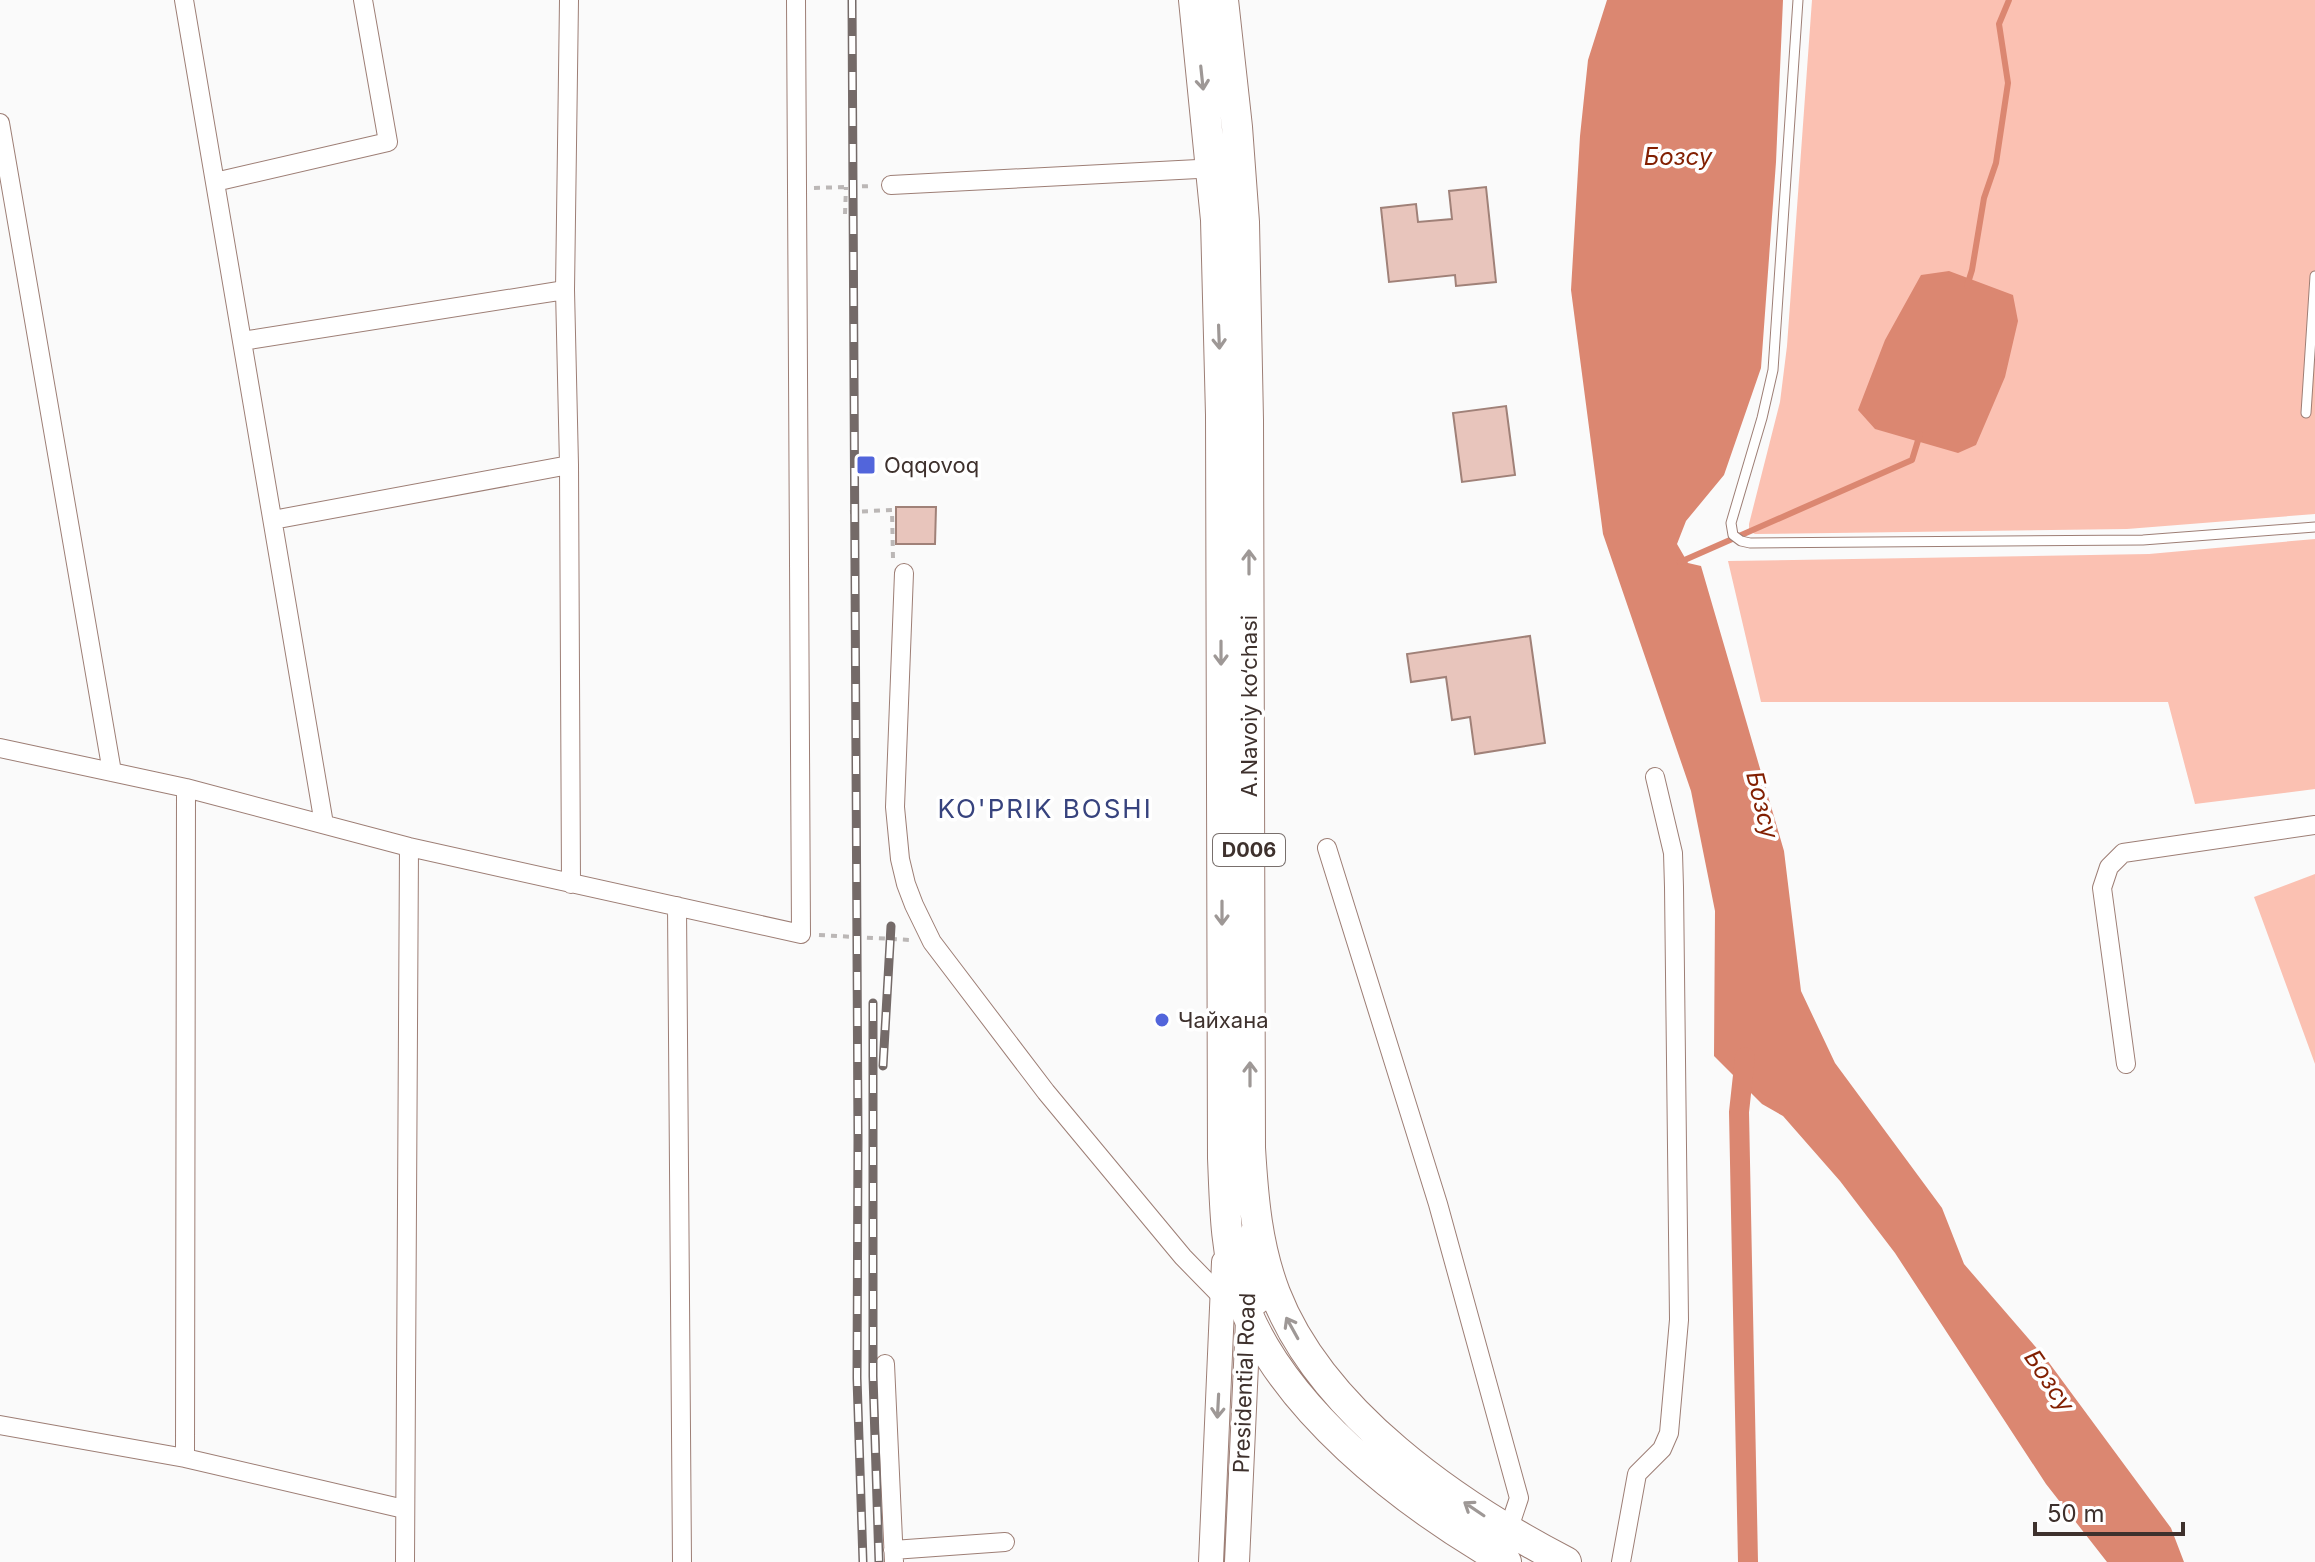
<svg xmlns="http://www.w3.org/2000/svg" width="2315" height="1562" viewBox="0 0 2315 1562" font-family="Inter,sans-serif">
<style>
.green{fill:#fbc1b2}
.water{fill:#db8771}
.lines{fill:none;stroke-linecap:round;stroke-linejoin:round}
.stream{stroke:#db8771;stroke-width:6}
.canal{stroke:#db8771;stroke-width:20}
.building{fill:#e8c5bc;stroke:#a08178;stroke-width:2}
.service-casing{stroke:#9d7e75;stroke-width:11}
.minor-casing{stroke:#9d7e75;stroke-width:20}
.tertiary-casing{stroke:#9d7e75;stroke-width:26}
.primary-casing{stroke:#9d7e75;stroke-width:32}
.path{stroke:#bbb7b6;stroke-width:4;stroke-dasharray:6 6;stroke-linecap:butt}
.service{stroke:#fff;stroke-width:9}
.minor{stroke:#fff;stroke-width:18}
.tertiary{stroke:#fff;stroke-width:24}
.primary{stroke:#fff;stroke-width:30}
.rail-casing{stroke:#746a68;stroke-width:9}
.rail{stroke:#fff;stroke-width:6;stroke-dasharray:18;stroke-linecap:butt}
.oneway{stroke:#9e9896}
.poi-dot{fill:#5265db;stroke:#fff;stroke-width:3}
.labels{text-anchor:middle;stroke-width:7;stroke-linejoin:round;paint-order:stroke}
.shield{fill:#fff;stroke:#786f6c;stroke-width:2}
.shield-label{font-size:20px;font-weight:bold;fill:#3e312d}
.poi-label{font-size:22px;fill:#3e312d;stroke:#fff;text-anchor:start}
.street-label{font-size:22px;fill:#3e312d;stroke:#fff}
.water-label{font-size:24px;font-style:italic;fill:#821f01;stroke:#fff}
.quarter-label{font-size:26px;letter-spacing:2px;fill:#37437e;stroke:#fff}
</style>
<rect width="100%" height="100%" fill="#fafafa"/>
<!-- green -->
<path class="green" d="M1812,0H2315V514L2127,529L1755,534L1749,531V524L1780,402L1787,346Z
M2315,539V789L2195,804L2168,702H1761L1728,561L2149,554Z
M2315,874V1064L2254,897Z"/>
<!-- water -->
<path class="water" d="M1607,0H1783L1776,162L1761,368L1724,475L1686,521L1677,544L1688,563L1701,566L1784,851L1801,991L1835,1063L1942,1208L1964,1264L2047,1360L2171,1528L2184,1562H2107L2046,1484L1895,1253L1840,1181L1783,1116L1762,1104L1714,1056L1715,911L1691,791L1603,534L1571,290L1580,136L1588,60Z
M1949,271L2013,295L2018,321L2005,377L1976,445L1958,453L1875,429L1858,410L1885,340L1921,275Z"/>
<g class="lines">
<!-- stream -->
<path class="stream" d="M1967,286L1972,270L1984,198L1996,163L2008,83L1999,24L2009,0
M1680,562L1912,460L1920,434"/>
<!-- canal -->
<path class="canal" d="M1745,1057L1739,1112L1748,1562"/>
</g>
<!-- building -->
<path class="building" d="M1486,187L1496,282L1456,286L1455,275L1389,282L1381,208L1416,204L1418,222L1452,219L1449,191Z
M1506,406L1515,475L1462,482L1453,413Z
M896,507H936L935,544H896Z
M1530,636L1545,743L1475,754L1470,717L1452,720L1446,677L1411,682L1407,654Z"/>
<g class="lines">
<!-- service casing -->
<g class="service-casing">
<path id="service" d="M1798,0L1773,370L1762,418L1731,523L1733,535L1741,541L1750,543L2143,540L2315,527
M2306,413L2315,276"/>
</g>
<!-- minor casing -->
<g class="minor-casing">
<path id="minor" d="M184,0L324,824
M569,0L565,290L569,465L571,884
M0,123L112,772
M215,182L388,142L363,0
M891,185L1217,168
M242,341L565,290
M273,520L569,465
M904,573L895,807L900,859L906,884L914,905L932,942L1046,1092L1183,1257L1224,1299L1247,1314L1275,1292
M0,748L186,788L409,847L801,934L796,0
M1327,848L1438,1204L1519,1498L1508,1531
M677,906L682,1562
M2126,1064L2102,888L2109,867L2123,853L2315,825
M885,1364L894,1562
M0,1425L185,1458L404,1509
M185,1458L186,788
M893,1550L1005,1542
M405,1562L409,847
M1621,1562L1637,1474L1662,1449L1669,1433L1679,1320L1674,887L1673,853L1655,777"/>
</g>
<!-- tertiary casing -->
<g class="tertiary-casing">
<path id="tertiary" d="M1211,1562L1224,1262
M1237,1562L1252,1233"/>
</g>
<!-- primary casing -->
<g class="primary-casing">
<path id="primary" d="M1194,0L1216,220L1221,415L1223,1158C1225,1203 1225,1249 1239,1292C1276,1406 1405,1504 1506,1562
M1223,0L1237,127L1244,222L1248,420L1250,1148C1253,1198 1257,1246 1275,1293C1321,1412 1456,1505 1566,1562"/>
</g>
<!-- path -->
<path class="path" d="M814,188L873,186
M845,214L846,187
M850,512L892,510L893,558
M819,935L910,940"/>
<!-- service -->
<use href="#service" class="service"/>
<!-- minor -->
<use href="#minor" class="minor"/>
<!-- tertiary -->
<use href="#tertiary" class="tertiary"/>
<!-- primary -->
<use href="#primary" class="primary"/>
<!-- rail casing -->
<g class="rail-casing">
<path id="rail" d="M852,0L858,1139L857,1378L863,1562
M873,1003V1376L879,1562
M883,1066L891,926"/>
</g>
<!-- rail -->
<use href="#rail" class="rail"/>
</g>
<!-- one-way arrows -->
<defs><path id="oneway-shaft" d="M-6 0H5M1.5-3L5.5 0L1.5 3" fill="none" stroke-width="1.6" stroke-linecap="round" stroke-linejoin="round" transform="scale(2)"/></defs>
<g class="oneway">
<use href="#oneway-shaft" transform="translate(1202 78) rotate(84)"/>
<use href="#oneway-shaft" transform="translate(1219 337) rotate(88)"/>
<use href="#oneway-shaft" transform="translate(1249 562) rotate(-90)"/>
<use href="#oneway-shaft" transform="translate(1221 653) rotate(90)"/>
<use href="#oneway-shaft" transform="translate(1222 913) rotate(90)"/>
<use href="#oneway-shaft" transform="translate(1250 1074) rotate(-90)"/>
<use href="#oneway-shaft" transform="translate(1292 1328) rotate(-119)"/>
<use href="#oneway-shaft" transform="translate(1218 1406) rotate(93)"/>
<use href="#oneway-shaft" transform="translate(1474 1509) rotate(-146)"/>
</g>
<!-- markers -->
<g class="poi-dot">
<rect x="856" y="455" width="20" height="20" rx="4"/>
<circle cx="1162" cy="1020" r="8"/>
</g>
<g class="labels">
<!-- shield labels -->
<rect class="shield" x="1213" y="834" width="72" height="32" rx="6"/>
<g class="shield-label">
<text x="1249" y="857">D006</text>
</g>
<!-- poi labels -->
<g class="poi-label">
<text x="884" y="473">Oqqovoq</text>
<text x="1178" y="1028">Чайхана</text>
</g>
<!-- street labels -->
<g class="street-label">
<text transform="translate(1249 706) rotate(-90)" y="8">A.Navoiy ko‘chasi</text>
<text transform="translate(1244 1383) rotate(-88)" y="8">Presidential Road</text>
</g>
<!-- water labels -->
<g class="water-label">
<text x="1678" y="165">Бозсу</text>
<text transform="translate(1762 805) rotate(76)" y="8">Бозсу</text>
<text transform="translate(2049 1381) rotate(56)" y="8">Бозсу</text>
</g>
<!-- quarter labels -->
<g class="quarter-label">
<text x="1045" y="818">KO'PRIK BOSHI</text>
</g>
</g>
<!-- scale -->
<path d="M2035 1522v12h148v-12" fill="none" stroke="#3e312d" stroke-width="4"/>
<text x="2047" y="1522" font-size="24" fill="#3e312d" stroke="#ffffff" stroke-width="6" paint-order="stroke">50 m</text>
</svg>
